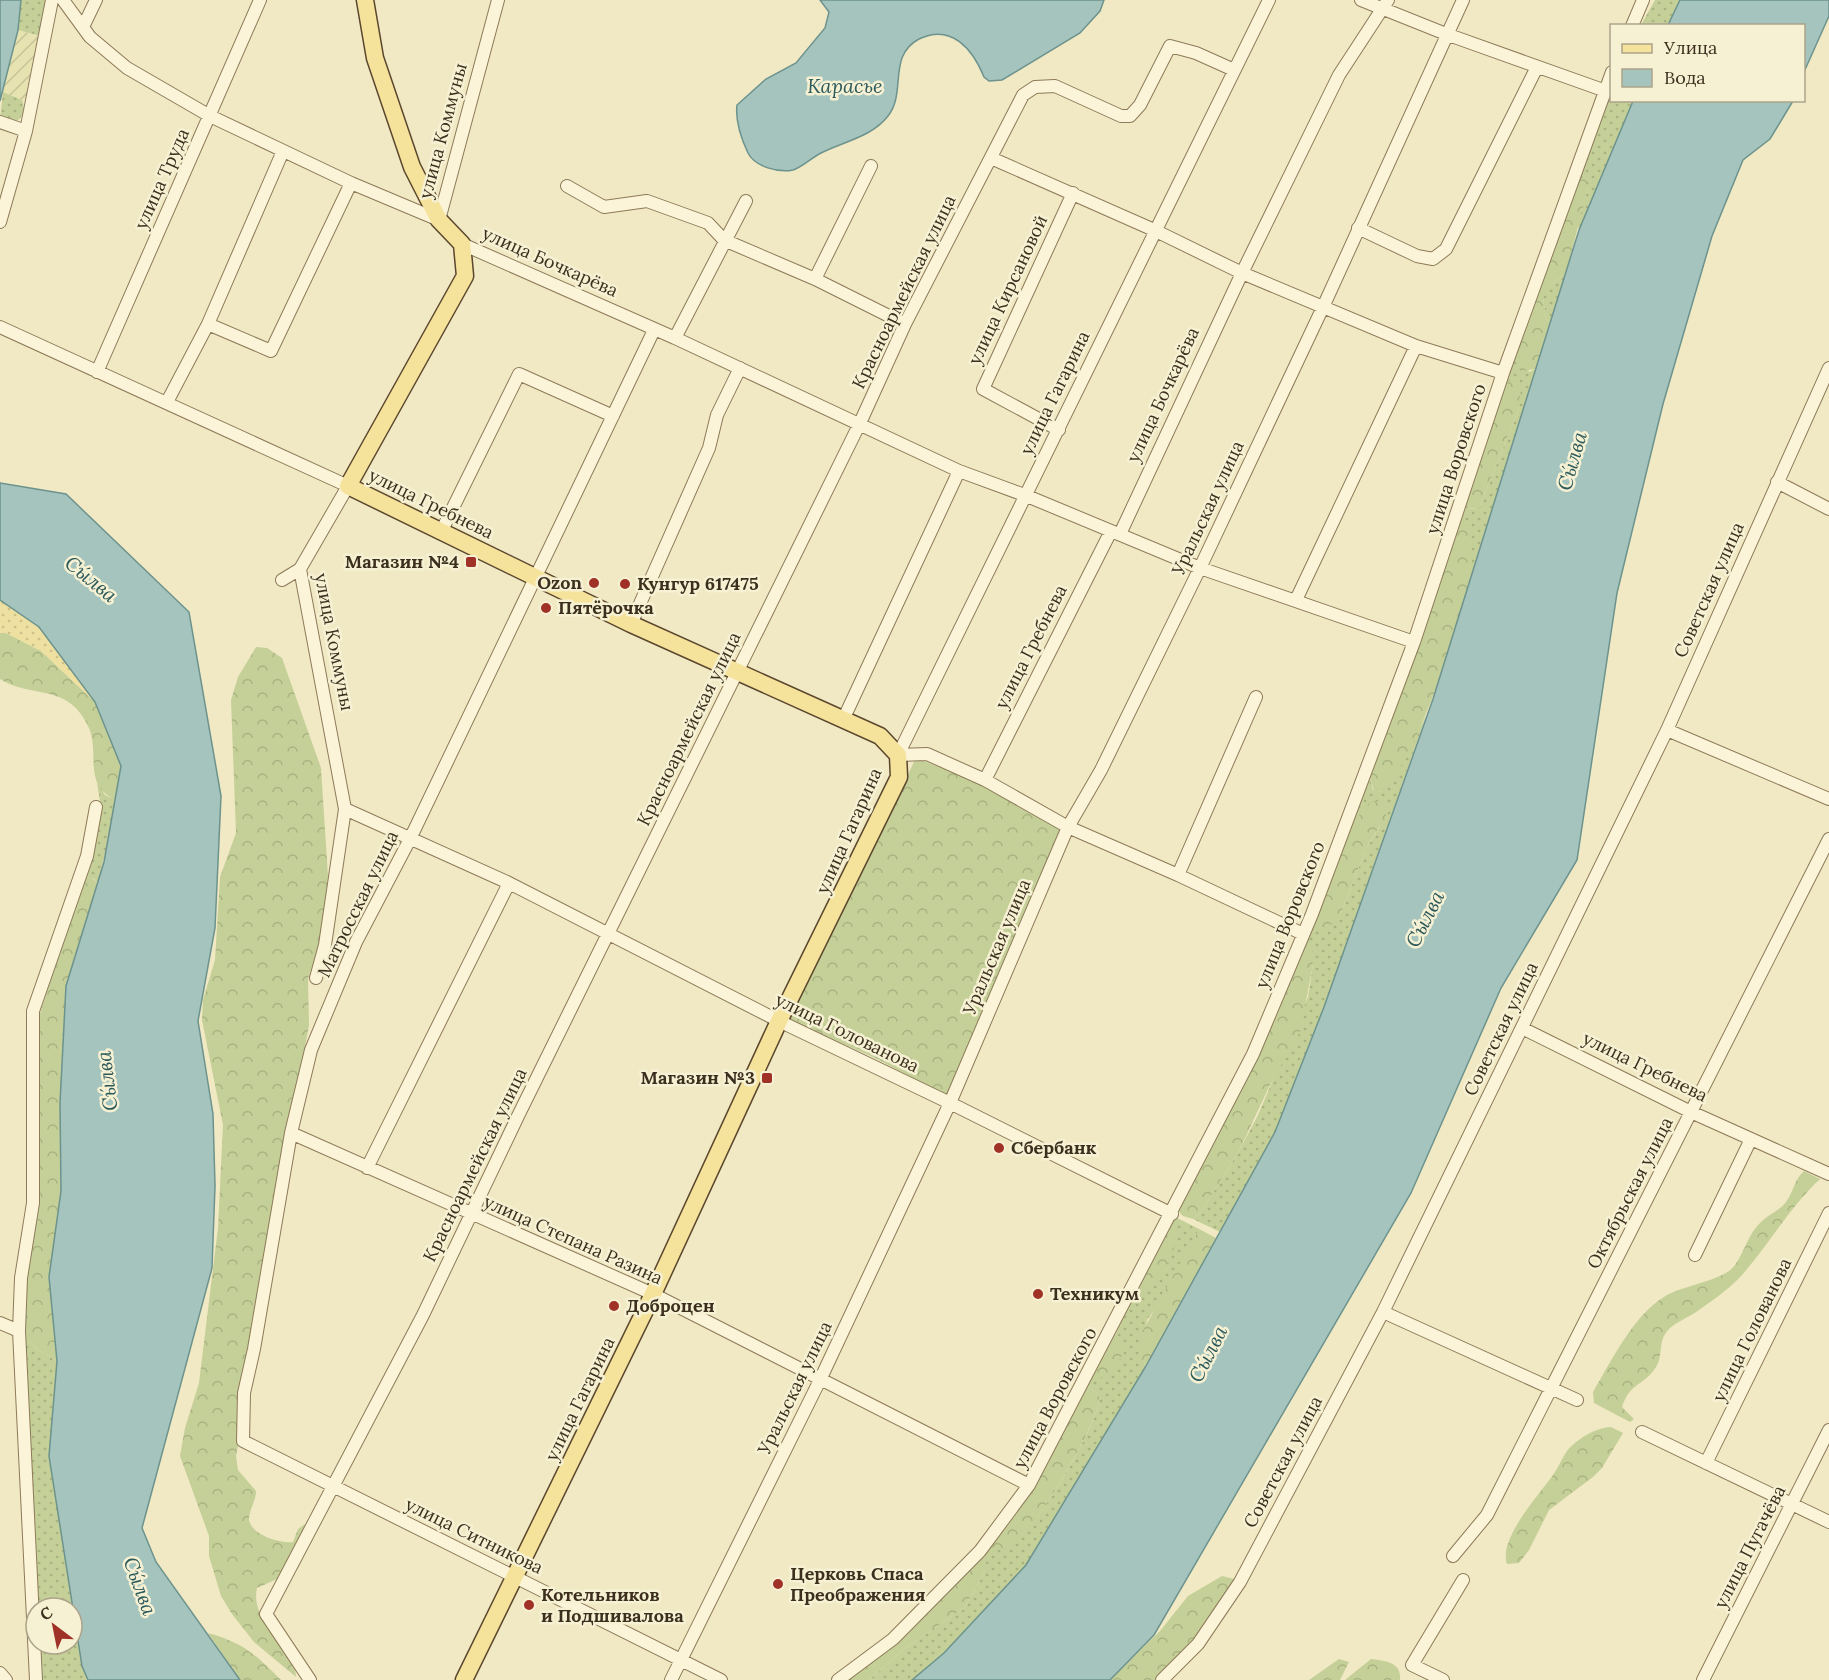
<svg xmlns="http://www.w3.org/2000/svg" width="1829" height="1680" viewBox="0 0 1829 1680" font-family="Lora,serif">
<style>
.farmland{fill:url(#farmland-furrows)}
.grass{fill:url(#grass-dots)}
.forest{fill:url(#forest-crowns)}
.sand{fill:url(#sand-dots)}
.water{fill:#a6c4be;stroke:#6c938d;stroke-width:1.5}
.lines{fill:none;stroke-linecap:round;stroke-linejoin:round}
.minor-casing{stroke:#8d7a59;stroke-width:14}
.major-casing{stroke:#5a472e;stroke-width:19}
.minor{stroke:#fbf4d8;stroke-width:12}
.major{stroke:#f5e29b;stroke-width:16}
.poi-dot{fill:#9f3126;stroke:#f7f1d4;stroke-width:2}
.labels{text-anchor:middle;stroke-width:5;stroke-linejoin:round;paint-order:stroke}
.street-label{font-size:18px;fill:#3c2f1e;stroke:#f7f1d4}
.poi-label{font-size:18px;font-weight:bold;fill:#3c2f1e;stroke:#f7f1d4;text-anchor:start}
.water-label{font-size:20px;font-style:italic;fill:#2d5b5c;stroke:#f7f1d4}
</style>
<defs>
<pattern id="farmland-furrows" width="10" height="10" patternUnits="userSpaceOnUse" patternTransform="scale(1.5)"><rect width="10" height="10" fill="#e7e3b1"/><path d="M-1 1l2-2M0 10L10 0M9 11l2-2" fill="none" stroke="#c7c398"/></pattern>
<pattern id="grass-dots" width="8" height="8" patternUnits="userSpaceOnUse" patternTransform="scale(1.5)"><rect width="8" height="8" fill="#c4d097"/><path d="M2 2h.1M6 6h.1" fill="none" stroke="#a9b382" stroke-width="1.8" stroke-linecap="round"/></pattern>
<pattern id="forest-crowns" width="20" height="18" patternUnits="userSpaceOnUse" patternTransform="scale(1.5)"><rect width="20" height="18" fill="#c4d097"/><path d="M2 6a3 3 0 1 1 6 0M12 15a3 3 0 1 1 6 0" fill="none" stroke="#a9b382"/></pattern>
<pattern id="sand-dots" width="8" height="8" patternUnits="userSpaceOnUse" patternTransform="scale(1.5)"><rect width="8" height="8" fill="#eee0a0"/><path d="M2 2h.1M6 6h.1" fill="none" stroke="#cdc089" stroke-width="1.8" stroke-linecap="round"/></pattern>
</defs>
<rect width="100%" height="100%" fill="#f1e8c4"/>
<!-- farmland -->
<path class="farmland" d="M18,30L41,36L33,78L23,104L22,100L3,92Z"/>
<!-- grass -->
<path class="grass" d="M21,0H49L41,36L18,30Z
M1655,0H1680L1668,25H1641Z
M1611,79L1612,100L1633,101L1579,230L1577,223L1588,188L1578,178Z
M3,92L22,100C26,112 23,116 14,124L0,119Z
M1566,273L1550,323L1546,319L1543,298L1532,300L1539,283L1550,286Z
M1521,337L1529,372L1536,369L1471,576L1469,528L1458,520L1462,509L1479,508L1519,408L1506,379Z
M1426,716L1324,1007L1275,1132L1220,1232L1193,1219L1201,1212L1239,1151L1258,1115L1308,997L1313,965L1306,942L1312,924L1341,913L1366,849L1380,826L1351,825L1369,774L1373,790L1380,792L1397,772Z
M97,783L105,795L117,800L98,884L93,878H83L100,801Z
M1173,1216L1199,1229L1163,1298L1147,1320L1140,1352L1146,1366L1026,1565L944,1653L912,1680H869L908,1646L964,1608L986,1570L980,1559C996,1534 1023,1534 1038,1516C1052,1498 1104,1414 1099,1394L1087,1386L1092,1376L1125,1347L1116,1333Z
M25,1338L38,1350L57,1361L49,1456L82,1666L88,1680H42L41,1644H72V1608H39Z"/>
<!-- forest -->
<path class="forest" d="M1578,178L1586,180L1588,188L1566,273L1550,286L1541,288L1539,283Z
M1539,294L1543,298L1546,319L1550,323L1536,369L1520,371C1520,347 1520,312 1539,294Z
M1506,379L1521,387L1519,408L1479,508L1462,509Z
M1458,520L1465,521L1470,528C1470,543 1474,563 1471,578C1462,616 1410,785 1375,794L1369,774Z
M0,633H6L41,651L95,702L121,766L117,800C82,787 100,754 89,728C69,682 31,699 0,679Z
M256,647L267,648L282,658L321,768L328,876L320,943L308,979L309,1025L248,1357L241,1378L242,1426L236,1456L238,1470L256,1491C256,1501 249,1510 249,1519C250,1535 281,1544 293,1542L298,1529L305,1524L299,1542L277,1579L257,1588C249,1624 295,1644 296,1677L254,1642L232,1614L221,1596L209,1556V1536L180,1456L185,1428L199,1383L218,1228L223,1125L202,1020L203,1000L215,960L220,877L236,833L231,700L238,677Z
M916,758L989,786L1062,828L949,1097L875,1058L787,1019Z
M1379,801L1386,806V815L1366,849L1341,913L1334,923L1322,929L1312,924L1351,825L1370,802Z
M89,875L98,884L66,986L60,1103L61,1191L49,1277L57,1361L38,1350L25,1338V1287L38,1020L83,878Z
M1306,942L1312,949L1313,965L1300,1032L1269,1087L1239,1151L1201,1212L1193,1219L1183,1216L1177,1210Z
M1804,1171L1820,1179C1789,1208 1770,1243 1742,1275C1729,1289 1712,1301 1696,1312C1687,1318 1676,1322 1669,1329C1656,1342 1665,1357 1654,1370C1642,1386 1630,1383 1622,1407L1634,1419L1630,1422L1594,1403L1593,1392C1612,1360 1633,1316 1664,1297C1682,1285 1724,1281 1735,1265C1745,1251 1748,1234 1761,1222C1769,1214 1779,1211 1786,1202C1794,1191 1794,1180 1804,1171Z
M1170,1220C1188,1241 1160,1280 1143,1293L1136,1288Z
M1199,1229L1216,1238L1146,1366L1140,1352L1141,1334Z
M1116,1333L1126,1347C1119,1362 1114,1373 1098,1379L1092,1376Z
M1087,1386L1099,1394C1104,1414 1051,1499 1037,1518C1029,1528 1016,1537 1006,1547L1001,1550L988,1546Z
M1611,1427L1623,1433L1602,1468L1593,1477L1549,1510L1529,1550L1519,1563L1507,1564C1498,1539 1539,1495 1553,1475C1558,1468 1562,1458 1567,1451C1577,1439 1595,1428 1611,1427Z
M980,1559L987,1564L986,1570L964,1608L908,1646L869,1680H846Z
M1222,1576L1234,1579L1232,1590L1188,1650L1159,1680H1110L1160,1631L1188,1596Z
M208,1633C244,1643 256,1655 281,1680H240Z
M1339,1659L1349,1662L1340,1680H1309Z
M1371,1659C1385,1661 1402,1662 1400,1680H1345Z"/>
<!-- sand -->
<path class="sand" d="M0,600L39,627L95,702L41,651L6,633H0Z"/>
<!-- water -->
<path class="water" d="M0,0H21L18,30L0,101Z
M820,0H1104L1100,11L1080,33L1002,80L989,81L984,77C973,50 952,23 919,39C887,56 907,92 888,116C872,137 842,142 821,153C811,158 803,167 793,170C779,173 755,167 748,153C741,138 735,122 737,105L766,79L796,63L825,28L829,12Z
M1680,0H1829V16L1804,72V26L1668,25Z
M1633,101H1793L1770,139L1743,160L1712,236L1663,404L1617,593L1577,860L1501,988L1411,1193L1154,1635L1110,1680H912L944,1653L1026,1565L1146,1366L1275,1132L1324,1007L1433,699L1579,230Z
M0,483L66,494L189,612L221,796L215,928L198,1021L213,1114L215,1186L212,1268L142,1528L156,1562L240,1680H88L82,1666L49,1456L57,1361L49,1277L61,1191L60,1103L66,986L104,862L121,766L95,702L39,627L0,600Z"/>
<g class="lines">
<!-- minor casing -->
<g class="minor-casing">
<path id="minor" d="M63,0L90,37L127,68L210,116L351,183L439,220L498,0
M1361,0L1446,34L1603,90
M1632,26L1643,0
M83,27L96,0
M0,122L26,131
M991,158L1154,230L1242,273L1416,346L1503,373
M567,186L604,207L647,201L708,223L724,240L815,279L905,324
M0,222L26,131L52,0
M1358,228L1417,256L1433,259L1446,249L1537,67
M462,244L675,338L959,471L1027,496L1200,568L1414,642
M815,279L871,166
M208,324L271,351L351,183
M0,327L348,486L300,569L345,809L325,945L316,978
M654,330L410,839L356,942L311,1050L291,1133L254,1349L244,1393L243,1441L721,1680
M675,338L746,201
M97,372L260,0
M167,402L208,324L283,151
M1059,430L983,389L1073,193
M1777,482L1829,509
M442,530L519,374L613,416
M1120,534L1242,273L1339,75L1388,0
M282,580L300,569
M1296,600L1416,346
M631,624L709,448L717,415L740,368
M843,720L959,471
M1667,730L1829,799
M898,755L1269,0
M898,755L927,754L985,780L1068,827L1178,875L1303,934
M985,780L1111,531
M345,809L509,883L779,1021L950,1103L1172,1214
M1178,875L1256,697
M1522,1028L1691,1112L1829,1174
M291,1133L653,1294L1029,1485
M367,1168L509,883
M1695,1255L1751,1139
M1383,1312L1577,1400
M0,1323L19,1331
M1642,1432L1829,1522
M1706,1463L1829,1213
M1453,1556L1487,1515L1829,839
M0,1673L6,1680
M36,1680L19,1331L21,1278L33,1203V1011L87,856L96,807
M310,1680L266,1614L423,1315L519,1114L860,423L905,324L1023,95L1035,87L1055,86L1121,116H1130L1140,105L1170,46L1196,53L1234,70
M671,1680L820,1380L950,1103L1068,827L1101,770L1200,568L1324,305L1463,0
M838,1680L893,1639L980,1551L1029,1485L1253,1054L1312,914L1414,642L1503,373L1612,72
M1162,1680L1198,1644L1240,1582L1383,1312L1667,730L1829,368
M1443,1680L1412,1665L1463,1580
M1703,1680L1829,1430"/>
</g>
<!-- major casing -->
<g class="major-casing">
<path id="major" d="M365,0L375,58L412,167L439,220L462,244L465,276L348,486L631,624L880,736L898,755L899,777L779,1021L653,1294L464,1680"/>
</g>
<!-- minor -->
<use href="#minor" class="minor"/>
<!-- major -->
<use href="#major" class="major"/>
</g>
<!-- markers -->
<g class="poi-dot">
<rect x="465" y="556" width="12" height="12" rx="3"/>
<circle cx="594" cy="583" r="6"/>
<circle cx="625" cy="584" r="6"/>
<circle cx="546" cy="608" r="6"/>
<rect x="761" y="1072" width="12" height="12" rx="3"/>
<circle cx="999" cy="1148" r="6"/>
<circle cx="1038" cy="1294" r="6"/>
<circle cx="614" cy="1306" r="6"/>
<circle cx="778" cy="1584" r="6"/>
<circle cx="529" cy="1605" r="6"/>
</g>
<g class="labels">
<!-- street labels -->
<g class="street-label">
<text transform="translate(443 131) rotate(-75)" y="6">улица Коммуны</text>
<text transform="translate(162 179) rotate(-66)" y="6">улица Труда</text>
<text transform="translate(550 262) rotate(24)" y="6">улица Бочкарёва</text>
<text transform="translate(1008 290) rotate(-65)" y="6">улица Кирсановой</text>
<text transform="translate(904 292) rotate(-64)" y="6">Красноармейская улица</text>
<text transform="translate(1055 393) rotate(-64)" y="6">улица Гагарина</text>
<text transform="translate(1163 395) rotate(-65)" y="6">улица Бочкарёва</text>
<text transform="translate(1456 459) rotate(-72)" y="6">улица Воровского</text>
<text transform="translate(431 504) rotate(26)" y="6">улица Гребнева</text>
<text transform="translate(1208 508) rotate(-65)" y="6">Уральская улица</text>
<text transform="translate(1709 590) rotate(-66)" y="6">Советская улица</text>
<text transform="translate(334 642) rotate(79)" y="6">улица Коммуны</text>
<text transform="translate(1031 647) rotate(-63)" y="6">улица Гребнева</text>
<text transform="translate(689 729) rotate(-64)" y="6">Красноармейская улица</text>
<text transform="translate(849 831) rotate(-66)" y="6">улица Гагарина</text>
<text transform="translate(358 904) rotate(-64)" y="6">Матросская улица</text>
<text transform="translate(1290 915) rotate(-68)" y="6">улица Воровского</text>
<text transform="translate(997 947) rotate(-67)" y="6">Уральская улица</text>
<text transform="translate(1501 1029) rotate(-64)" y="6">Советская улица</text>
<text transform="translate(847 1033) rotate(26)" y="6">улица Голованова</text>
<text transform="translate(1645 1067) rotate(26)" y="6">улица Гребнева</text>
<text transform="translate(475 1165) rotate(-64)" y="6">Красноармейская улица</text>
<text transform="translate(1630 1193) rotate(-63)" y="6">Октябрьская улица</text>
<text transform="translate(573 1240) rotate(24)" y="6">улица Степана Разина</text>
<text transform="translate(1752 1330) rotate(-64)" y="6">улица Голованова</text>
<text transform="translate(795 1388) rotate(-64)" y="6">Уральская улица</text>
<text transform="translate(1055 1398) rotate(-62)" y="6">улица Воровского</text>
<text transform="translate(580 1399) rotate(-64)" y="6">улица Гагарина</text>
<text transform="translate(1283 1462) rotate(-62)" y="6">Советская улица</text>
<text transform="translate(474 1536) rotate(26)" y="6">улица Ситникова</text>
<text transform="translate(1750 1547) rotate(-63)" y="6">улица Пугачёва</text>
</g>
<!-- poi labels -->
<g class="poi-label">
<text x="459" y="568" text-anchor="end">Магазин №4</text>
<text x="582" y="589" text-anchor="end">Ozon</text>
<text x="637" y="590">Кунгур 617475</text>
<text x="558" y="614">Пятёрочка</text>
<text x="755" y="1084" text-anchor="end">Магазин №3</text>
<text x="1011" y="1154">Сбербанк</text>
<text x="1050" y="1300">Техникум</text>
<text x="626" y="1312">Доброцен</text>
<text x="790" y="1580">Церковь Спаса<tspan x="790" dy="21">Преображения</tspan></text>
<text x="541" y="1601">Котельников<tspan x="541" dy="21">и Подшивалова</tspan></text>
</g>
<!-- water labels -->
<g class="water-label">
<text x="845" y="93">Карасье</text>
<text transform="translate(1572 461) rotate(-74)" y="7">Сы́лва</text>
<text transform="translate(91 579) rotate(39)" y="7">Сы́лва</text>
<text transform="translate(1425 919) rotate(-63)" y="7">Сы́лва</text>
<text transform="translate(107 1081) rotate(-97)" y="7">Сы́лва</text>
<text transform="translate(1208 1354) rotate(-63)" y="7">Сы́лва</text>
<text transform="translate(140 1586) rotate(70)" y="7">Сы́лва</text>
</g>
</g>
<!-- legend -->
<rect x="1610" y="24" width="195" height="78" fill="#f7f1d4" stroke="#aca38b" stroke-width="1.5"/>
<rect x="1622" y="44" width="30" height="9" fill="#f5e29b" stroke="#aca38b" stroke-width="1.5"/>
<text x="1664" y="54" font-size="18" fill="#3c2f1e">Улица</text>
<rect x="1622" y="69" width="30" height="18" fill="#a6c4be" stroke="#aca38b" stroke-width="1.5"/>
<text x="1664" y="84" font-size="18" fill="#3c2f1e">Вода</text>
<!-- north arrow -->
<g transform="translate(54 1626) rotate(328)"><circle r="28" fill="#f7f1d4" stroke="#aca38b" stroke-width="1.5"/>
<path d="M0-4.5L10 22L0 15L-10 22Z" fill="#9f3126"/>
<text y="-9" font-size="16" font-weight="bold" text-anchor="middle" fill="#3c2f1e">С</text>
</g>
</svg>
